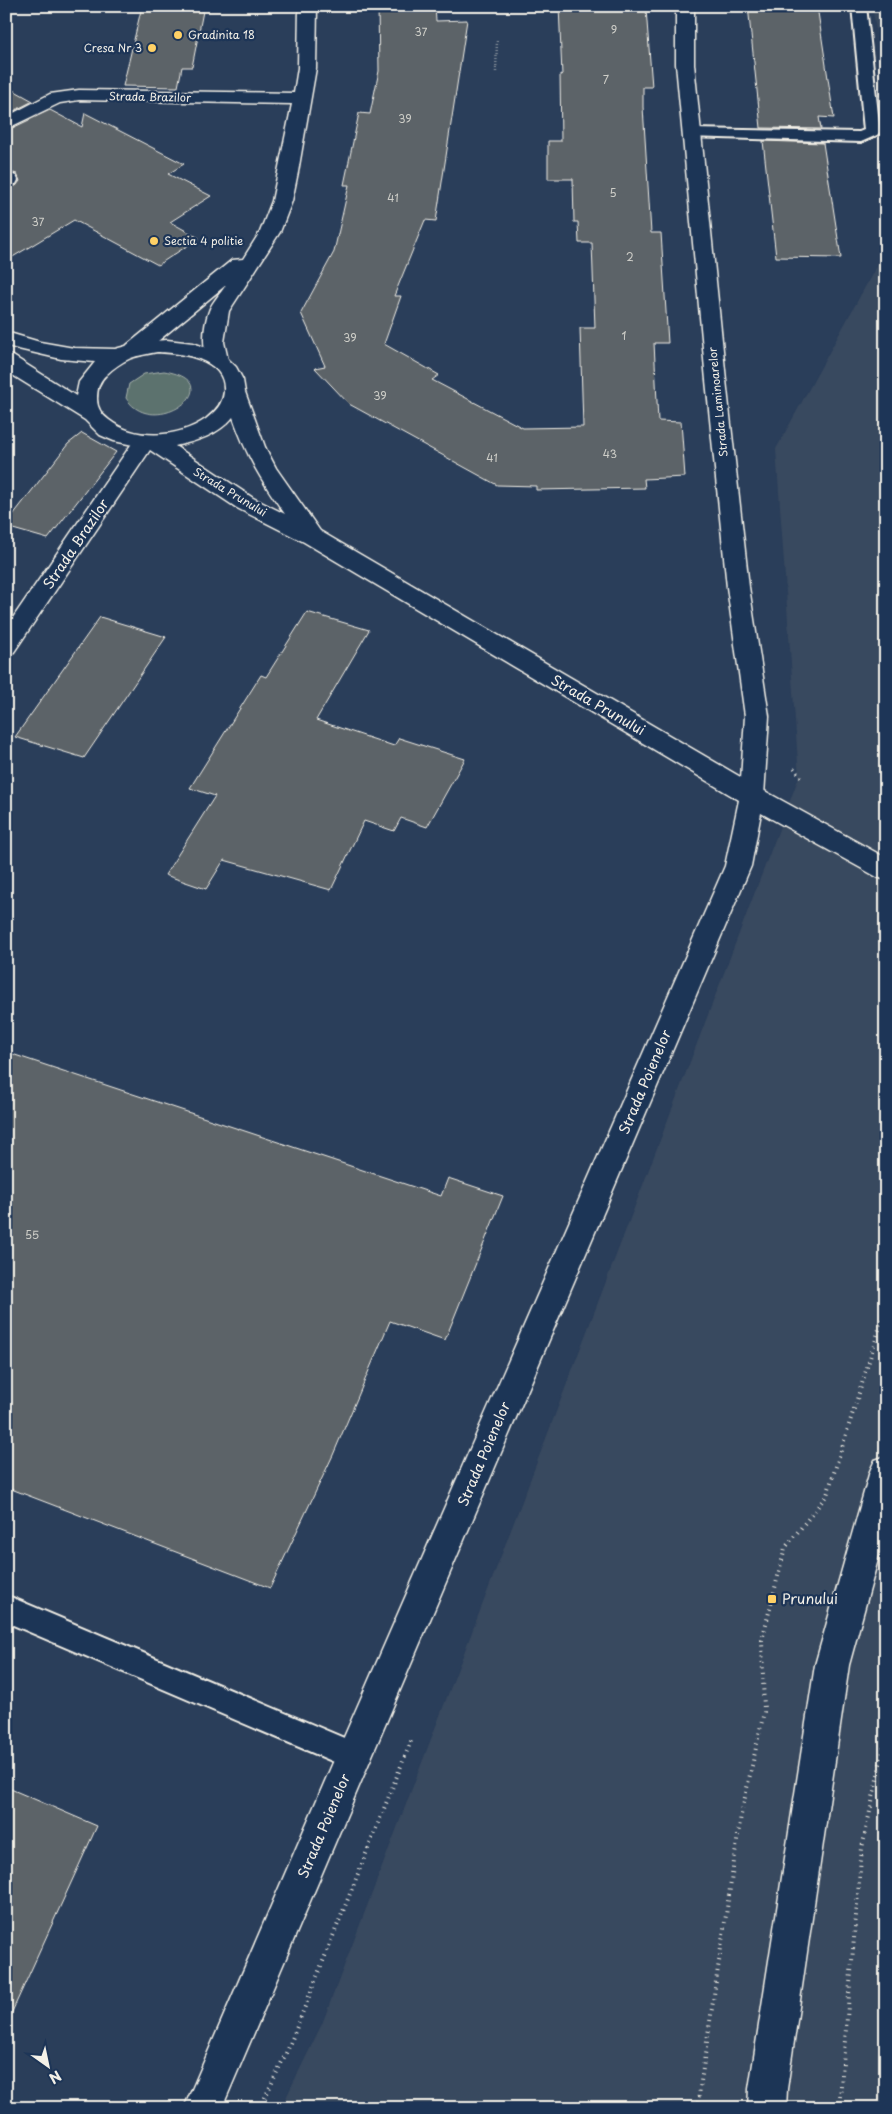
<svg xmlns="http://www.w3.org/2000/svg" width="892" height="2114" viewBox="0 0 892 2114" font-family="'Playpen Sans',sans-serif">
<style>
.built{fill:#39495e}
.green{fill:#5b726e;stroke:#a8b2ab}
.building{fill:#5c6368;stroke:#f4f1e8}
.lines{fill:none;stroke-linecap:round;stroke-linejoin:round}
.service-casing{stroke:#f4f1e8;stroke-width:4}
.minor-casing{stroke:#f4f1e8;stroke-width:3}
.tertiary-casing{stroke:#f4f1e8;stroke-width:3}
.path-far2{stroke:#f4f1e8;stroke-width:2.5;stroke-dasharray:0.5 2.5;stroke-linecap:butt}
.path-far1{stroke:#f4f1e8;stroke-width:3;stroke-dasharray:1 4;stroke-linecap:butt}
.path{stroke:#f4f1e8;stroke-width:4;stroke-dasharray:1 4.5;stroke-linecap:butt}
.service{fill:#1d3557;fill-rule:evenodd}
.minor{fill:#1d3557;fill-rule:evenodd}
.tertiary{fill:#1d3557;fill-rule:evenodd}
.poi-dot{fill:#ffd166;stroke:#1d3557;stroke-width:2}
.labels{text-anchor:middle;stroke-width:4.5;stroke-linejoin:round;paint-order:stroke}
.number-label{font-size:11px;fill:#cecec8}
.far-poi-label{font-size:11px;fill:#f4f1e8;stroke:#1d3557;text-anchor:start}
.far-street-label{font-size:11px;fill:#f4f1e8;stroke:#1d3557}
.street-label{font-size:14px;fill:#f4f1e8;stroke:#1d3557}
.poi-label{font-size:14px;fill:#f4f1e8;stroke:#1d3557;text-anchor:start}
</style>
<rect width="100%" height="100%" fill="#2a3e5a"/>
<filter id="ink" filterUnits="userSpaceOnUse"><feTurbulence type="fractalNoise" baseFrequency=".02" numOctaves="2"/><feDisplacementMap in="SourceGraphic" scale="10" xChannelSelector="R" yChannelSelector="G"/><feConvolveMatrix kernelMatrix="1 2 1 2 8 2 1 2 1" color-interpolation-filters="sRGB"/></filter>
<g filter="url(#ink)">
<!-- built -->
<path class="built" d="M872,6H886V88Z
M886,249V2108H281L322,2024L799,777L776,449Z"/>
<!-- green -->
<path class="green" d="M164,371C234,382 154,442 126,398L129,384L144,374Z"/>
<!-- building -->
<path class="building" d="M142,6H204L192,67H182L178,87L123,86Z
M378,6H435L436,21L467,20L436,221L425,220L394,296H401L384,344L439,375L432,380L523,428L583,427L580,328H595L592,243H579L578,222H574L573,179H548V141H561L560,74L562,75L559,6H639V9H646L652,87H643V107L651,233H661L668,343H654L658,421L681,422L685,477L644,479L645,488L536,490V486L497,485L349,404L315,368L325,366L301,313L334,252L349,185H344L359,113L370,114L379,71Z
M748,6H817L834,118L819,117L821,129L761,128Z
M6,86L33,101L6,115Z
M50,110L82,127L85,113L184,164L168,174L211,196L170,222L199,238L158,265L74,220L6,261V187L16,186L20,181L17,174L6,171V131Z
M763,141L823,143L841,258L776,257Z
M82,433L116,452L48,539L6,527V524L68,444Z
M307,612L369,630L316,720L394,746L399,738L465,759L427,827L401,818L394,831L364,821L331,890L224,860L206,889L165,875L215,796L190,788L261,675L266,677Z
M100,617L166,637L84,758L15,737Z
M6,1052L441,1196L448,1178L503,1196L445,1340L390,1321L333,1455L270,1588L6,1487Z
M6,1787L97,1826L6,2025Z"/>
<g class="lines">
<!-- service casing -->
<g class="service-casing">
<path id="service" d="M852,6H866L880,132L877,135L861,142L687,137L684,134L687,131L692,129L859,132L864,130Z
M6,1595L363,1746L367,1756L363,1766L353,1770L6,1622Z"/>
</g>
<!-- minor casing -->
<g class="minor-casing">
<path id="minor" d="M299,6H317L316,68L298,172L292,201L280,232L229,311L224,342L228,360L225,365L218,367L211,365C201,351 203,327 209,311C212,302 221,293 226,285L141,355L134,356L127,355L124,350L127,345L232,260L243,259L260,232L272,201L292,104L79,100L60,103L6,129V117L50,94L79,90L294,93L298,68Z
M676,6H694V64L726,380L749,587L769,716L764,796L761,803L752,805L743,803L740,796L745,716L727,587L706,380L676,64Z
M6,173L16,176L18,180L16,184L6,185Z
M145,434L153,436L156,441L14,652L6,654V628L137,436Z"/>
</g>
<!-- tertiary casing -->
<g class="tertiary-casing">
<path id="tertiary" d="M6,332L40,342L74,348L115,349L141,342L167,340L193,343L223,354L236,367L243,380L245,392L265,447L276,468L320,531L761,789L886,858V880L877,877L761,813L751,866L222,2108H184L341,1744L725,866L739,800L304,542L237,508L147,448L114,441L100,435L85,420L6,371V355L13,356L76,396L79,382L95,362L61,359L14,348L6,345ZM157,352C181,353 227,358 224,392C223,404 215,412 206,419C178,438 136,441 109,420C102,415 97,408 97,399C97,389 99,381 106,375C113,368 122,362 131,358C139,355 148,354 157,352ZM233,417C247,457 261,480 285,514L253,498L175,446C197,441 218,435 233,417Z
M886,1456V1530L849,1665L787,2089L786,2108H748L749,2089L815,1665L870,1471L875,1460Z"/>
</g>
<!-- path-far2 -->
<path class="path-far2" d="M496,72L497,41"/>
<!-- path-far1 -->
<path class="path-far1" d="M794,768L802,779"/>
<!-- path -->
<path class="path" d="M260,2108L288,2049L411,1741
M697,2108L741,1815L764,1712L762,1640L785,1548L827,1495L886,1307
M839,2108L862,1848L886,1738"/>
<!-- service -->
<use href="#service" class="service"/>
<!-- minor -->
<use href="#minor" class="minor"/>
<!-- tertiary -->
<use href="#tertiary" class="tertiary"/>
</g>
</g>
<!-- markers -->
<g class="poi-dot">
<circle cx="178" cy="35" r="5"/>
<circle cx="152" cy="48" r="5"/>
<circle cx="154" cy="241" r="5"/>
<rect x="767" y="1594" width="10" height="10" rx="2.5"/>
</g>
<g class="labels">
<!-- number labels -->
<g class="number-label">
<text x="614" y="34">9</text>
<text x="421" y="36">37</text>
<text x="606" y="84">7</text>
<text x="405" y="123">39</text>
<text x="613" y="197">5</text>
<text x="393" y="202">41</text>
<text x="38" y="226">37</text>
<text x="630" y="261">2</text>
<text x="624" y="340">1</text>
<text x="350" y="342">39</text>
<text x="380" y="400">39</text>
<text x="610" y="458">43</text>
<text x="492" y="462">41</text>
<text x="32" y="1239">55</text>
</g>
<!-- far-poi labels -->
<g class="far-poi-label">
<text x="188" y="39">Gradinita 18</text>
<text x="142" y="52" text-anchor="end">Cresa Nr 3</text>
<text x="164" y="245">Sectia 4 politie</text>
</g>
<!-- far-street labels -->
<g class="far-street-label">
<text transform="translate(150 97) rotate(1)" y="4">Strada Brazilor</text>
<text transform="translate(718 402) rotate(-96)" y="4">Strada Laminoarelor</text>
<text transform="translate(230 492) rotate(31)" y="4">Strada Prunului</text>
</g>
<!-- street labels -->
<g class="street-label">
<text transform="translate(76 544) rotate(-56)" y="5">Strada Brazilor</text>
<text transform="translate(598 705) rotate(30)" y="5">Strada Prunului</text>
<text transform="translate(645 1082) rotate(-67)" y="5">Strada Poienelor</text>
<text transform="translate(484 1454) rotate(-67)" y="5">Strada Poienelor</text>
<text transform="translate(324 1826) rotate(-67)" y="5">Strada Poienelor</text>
</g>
<!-- poi labels -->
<g class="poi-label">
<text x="782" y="1604">Prunului</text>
</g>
</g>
<!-- margin -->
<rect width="892" height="2114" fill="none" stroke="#1d3557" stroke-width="25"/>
<rect x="12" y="12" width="867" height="2089" fill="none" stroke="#f4f1e8" stroke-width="2" filter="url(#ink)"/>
<!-- north arrow -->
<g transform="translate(48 2066) rotate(147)" stroke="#1d3557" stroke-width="4" paint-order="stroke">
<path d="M0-4L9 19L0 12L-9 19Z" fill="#f4f1e8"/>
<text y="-8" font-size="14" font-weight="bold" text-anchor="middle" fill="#f4f1e8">N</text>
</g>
</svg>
